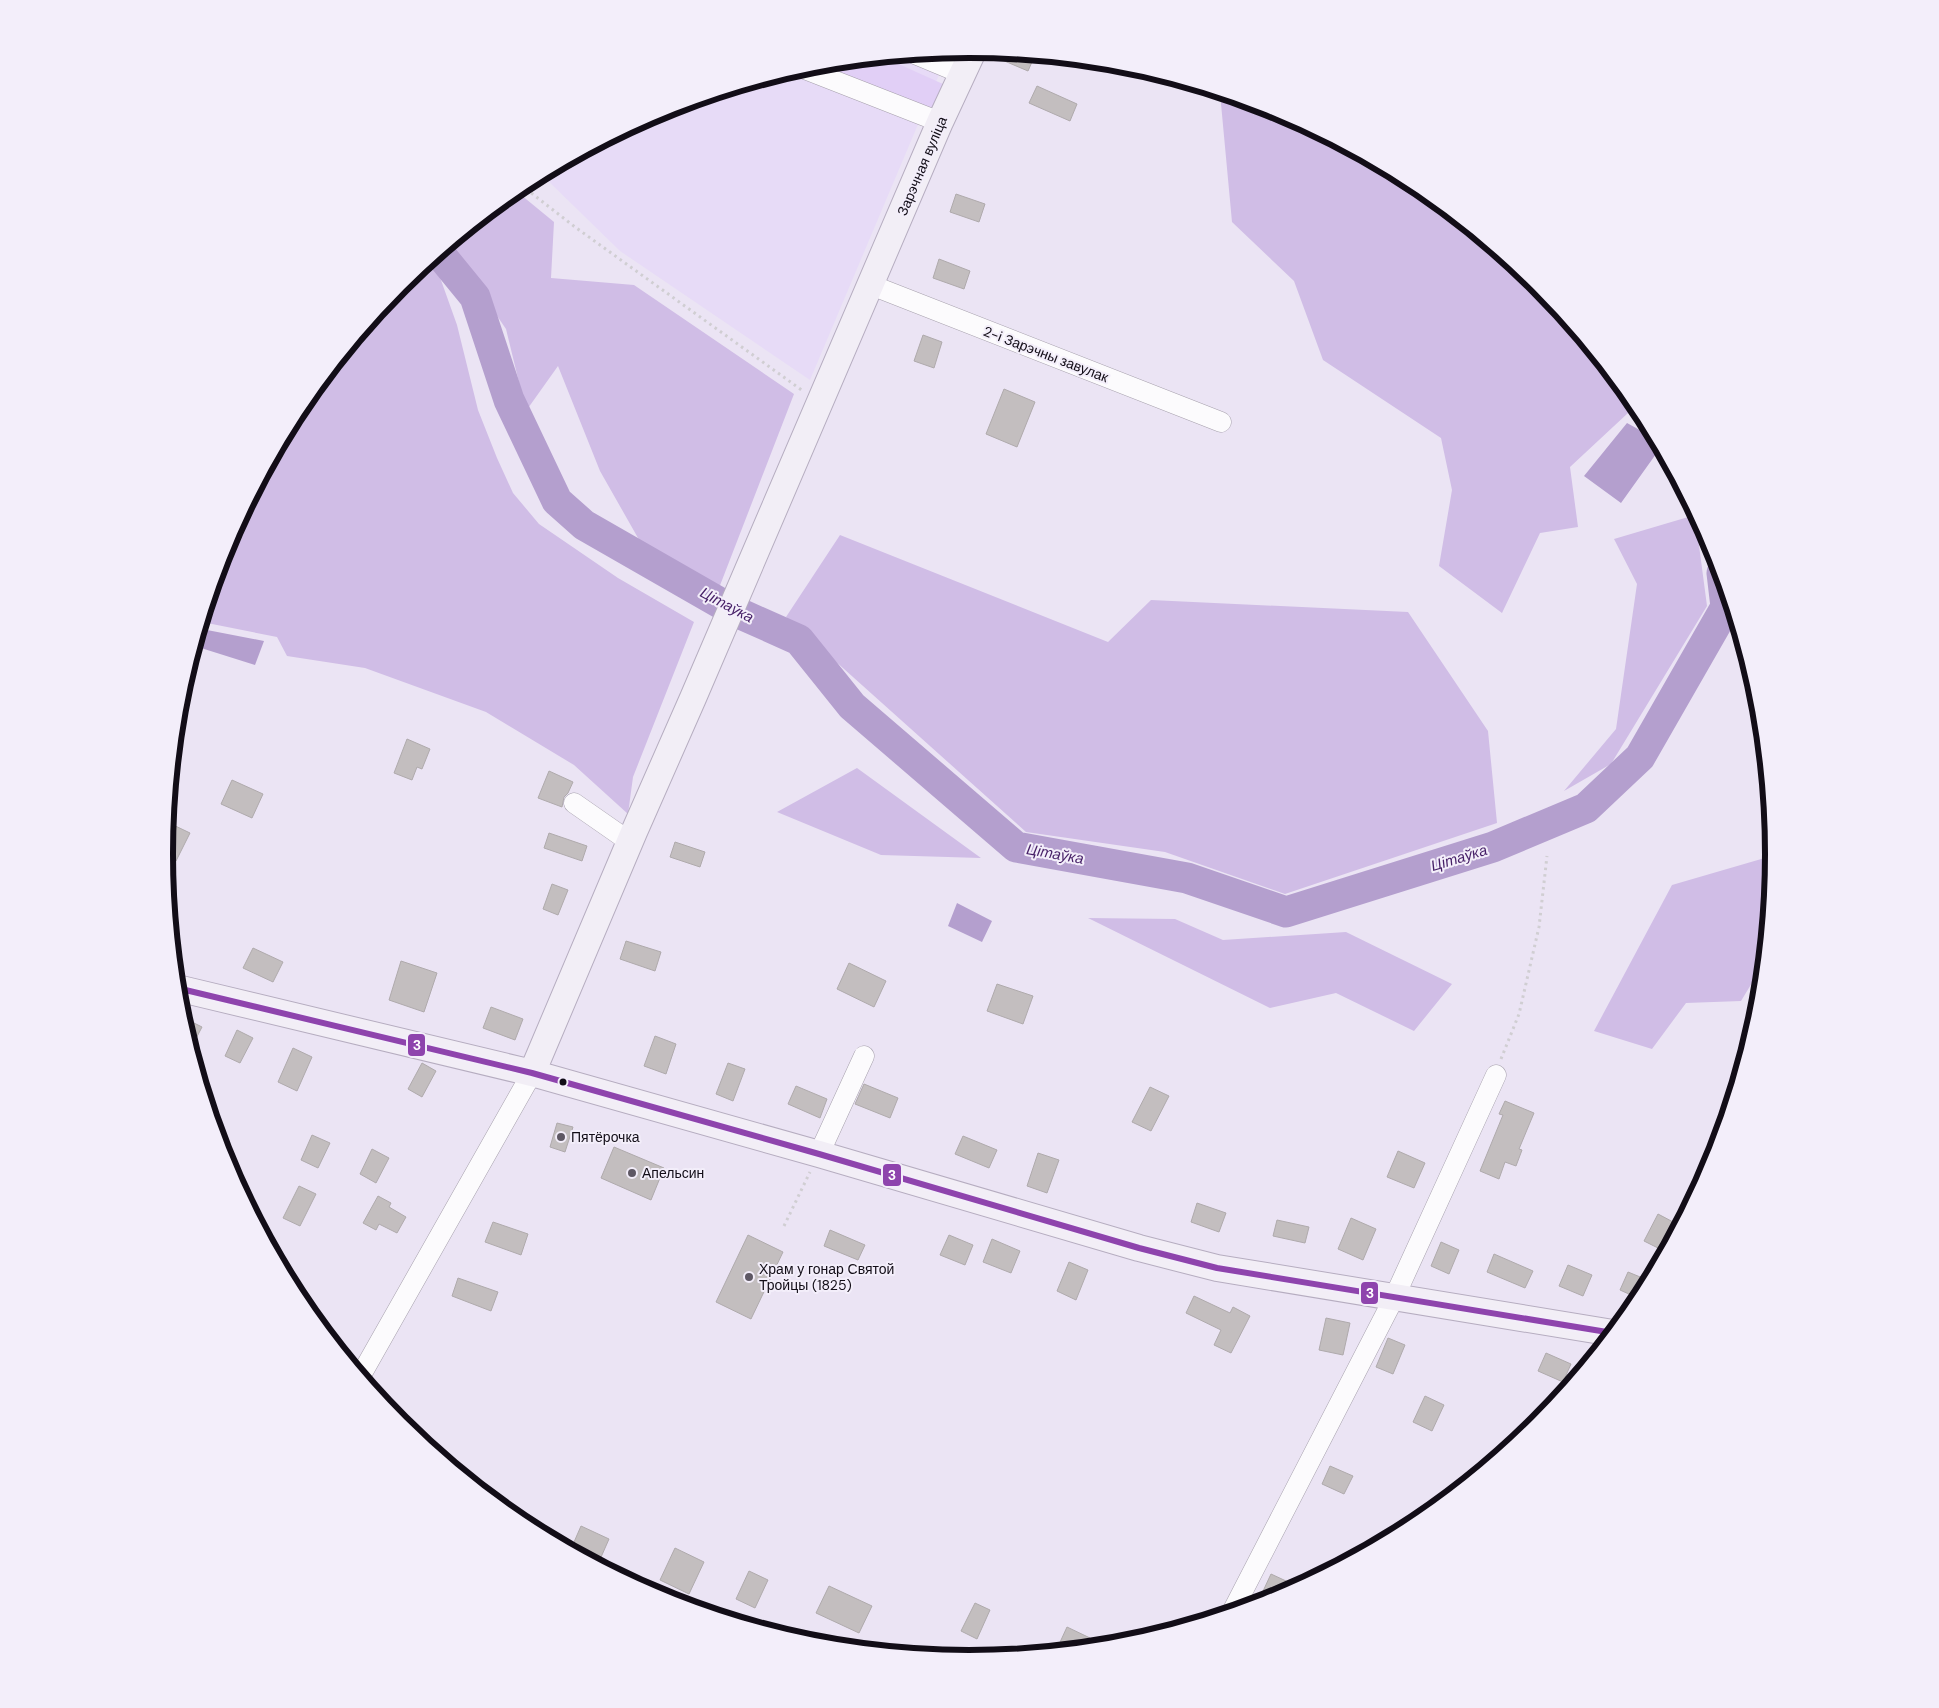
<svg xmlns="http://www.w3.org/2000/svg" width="1939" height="1708" viewBox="0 0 1939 1708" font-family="'DM Sans',sans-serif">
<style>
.built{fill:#e7dbf7}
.green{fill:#e1cff6}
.forest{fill:#d0bde6}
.water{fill:#b49fce}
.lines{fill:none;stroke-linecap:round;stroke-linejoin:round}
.river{stroke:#b49fce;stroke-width:31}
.building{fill:#c3bebf;stroke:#afaaac}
.minor-casing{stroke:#a6a0ac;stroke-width:21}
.major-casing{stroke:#b6adc0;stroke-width:28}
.path{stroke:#d0ced2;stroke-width:3;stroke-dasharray:2.5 4;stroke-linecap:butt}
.minor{stroke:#fcfbfd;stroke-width:20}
.major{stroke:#f2eef6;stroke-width:26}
.bus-1-casing{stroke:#f3eefa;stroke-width:10}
.bus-1{stroke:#8e44ad;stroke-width:6}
.bus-dot{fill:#120d17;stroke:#f3eefa;stroke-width:2}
.poi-dot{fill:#5e5864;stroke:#f3eefa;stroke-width:2}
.labels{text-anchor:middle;stroke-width:4;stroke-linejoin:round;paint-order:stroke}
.street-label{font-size:14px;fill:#120d17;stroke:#f3eefa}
.poi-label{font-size:14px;fill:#120d17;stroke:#f3eefa;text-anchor:start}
.water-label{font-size:15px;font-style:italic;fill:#451e66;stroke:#f3eefa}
.rim{fill:none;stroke:#120d17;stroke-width:6}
.line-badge{stroke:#f3eefa;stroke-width:2}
.badge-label{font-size:14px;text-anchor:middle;font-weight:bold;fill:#fff}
</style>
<rect width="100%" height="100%" fill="#ebe4f4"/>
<!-- built -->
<path class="built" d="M949,51L810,380L620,251L541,174L662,110L813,64Z"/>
<!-- green -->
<path class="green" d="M883,57L943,84L930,113L812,64Z"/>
<!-- forest -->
<path class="forest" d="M1220,93L1278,110L1417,185L1539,285L1639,407L1644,416L1628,413L1570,467L1578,527L1540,533L1502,613L1439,566L1452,490L1441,438L1323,360L1294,281L1232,222Z
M515,190L554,222L551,278L634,285L794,394L719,588L642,545L600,471L558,366L526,411L506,329L455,254L446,247Z
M429,261L437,269L457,325L478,410L497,458L513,493L539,524L618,578L694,622L633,777L628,814L574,765L486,712L365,668L287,656L277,637L202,622L226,546L300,406L400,284Z
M1695,515L1707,606L1611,764L1564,791L1616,729L1637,584L1614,539Z
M840,535L1108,642L1151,600L1408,612L1488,731L1497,823L1285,894L1165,852L1026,832L786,617Z
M857,768L981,858L881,855L777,812Z
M1775,855L1764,963L1741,1001L1686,1003L1652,1049L1594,1031L1672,885Z
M1088,918L1175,919L1223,940L1346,932L1452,984L1414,1031L1336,993L1270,1008Z"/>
<!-- water -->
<path class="water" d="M1627,423L1656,439L1661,447L1621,503L1584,476Z
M207,630L264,641L255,665L201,648Z
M957,903L992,921L982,942L948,926Z"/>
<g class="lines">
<!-- river -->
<path class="river" d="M439,253L475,297L509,400L557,501L584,525L734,611L799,640L852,706L1016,847L1187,878L1286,912L1493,847L1586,808L1640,757L1726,607L1722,573"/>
</g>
<!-- building -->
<path class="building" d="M988,51L1035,55L1028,71L988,54Z
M1037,86L1077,104L1070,121L1029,103Z
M956,194L985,204L979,222L950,212Z
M939,259L970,271L964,289L933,278Z
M923,335L942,342L934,368L914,361Z
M1004,389L1035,402L1017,447L986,434Z
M407,739L430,749L422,769L417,767L412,780L394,773Z
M549,771L573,782L568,793L564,797L562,807L538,798Z
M232,780L263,794L252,818L221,804Z
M167,822L190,833L176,861L164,856Z
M549,833L587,846L582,861L544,848Z
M675,842L705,852L700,867L670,857Z
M552,884L568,890L558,915L543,909Z
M626,941L661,952L655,971L620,959Z
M253,948L283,962L273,982L243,968Z
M401,961L437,973L424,1012L389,1000Z
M849,963L886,981L874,1007L837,989Z
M997,984L1033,996L1023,1024L987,1011Z
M491,1007L523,1019L515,1040L483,1028Z
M190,1021L202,1027L191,1048L185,1030Z
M237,1030L253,1038L240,1063L225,1056Z
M655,1036L676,1044L666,1074L644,1066Z
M293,1048L312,1057L297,1091L278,1082Z
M422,1063L436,1071L422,1097L408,1089Z
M728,1063L745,1069L733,1101L716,1094Z
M864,1084L898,1098L890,1118L855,1104Z
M796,1086L827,1099L820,1118L788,1104Z
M1150,1087L1169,1096L1151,1131L1132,1122Z
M1505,1101L1534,1113L1519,1149L1522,1150L1516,1166L1505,1162L1499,1179L1480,1171L1503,1115L1499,1114Z
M557,1123L573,1127L565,1152L550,1147Z
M312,1135L330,1143L318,1168L301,1160Z
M963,1136L997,1150L989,1168L955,1154Z
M614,1147L664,1168L651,1200L601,1178Z
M372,1149L389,1158L376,1183L360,1174Z
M1398,1151L1425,1163L1414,1188L1387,1177Z
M1038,1153L1059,1160L1047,1193L1027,1186Z
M299,1186L316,1194L300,1226L283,1218Z
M378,1196L391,1203L389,1207L406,1217L397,1233L379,1224L376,1230L363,1223Z
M1197,1203L1226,1213L1219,1232L1191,1222Z
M1658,1214L1675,1223L1662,1250L1644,1241Z
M1351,1218L1376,1229L1363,1260L1338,1249Z
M1277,1220L1309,1227L1305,1243L1273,1236Z
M493,1222L528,1234L521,1255L485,1242Z
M830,1230L865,1245L858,1260L824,1246Z
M748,1235L783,1252L751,1319L716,1302Z
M949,1235L973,1245L965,1265L940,1255Z
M992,1239L1020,1251L1011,1273L983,1262Z
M1441,1242L1459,1250L1449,1274L1431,1266Z
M1494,1254L1533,1271L1525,1288L1487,1272Z
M1069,1262L1088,1270L1076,1300L1057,1291Z
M1568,1265L1592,1275L1583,1296L1559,1286Z
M1628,1272L1650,1281L1640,1299L1620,1290Z
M458,1278L498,1292L491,1311L452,1296Z
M1194,1296L1230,1313L1233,1307L1250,1316L1231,1353L1214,1345L1221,1330L1186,1313Z
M1326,1318L1350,1323L1343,1355L1319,1350Z
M1388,1338L1405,1345L1393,1374L1376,1367Z
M1546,1353L1571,1364L1563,1382L1538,1371Z
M1425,1396L1444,1405L1432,1431L1413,1422Z
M1330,1466L1353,1476L1344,1494L1322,1484Z
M581,1526L609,1539L598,1564L571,1549Z
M675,1548L704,1562L689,1594L660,1580Z
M749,1571L768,1580L755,1608L736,1599Z
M1271,1574L1299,1587L1277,1598L1257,1604Z
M829,1586L872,1606L859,1633L816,1613Z
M975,1603L990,1610L977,1639L961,1631Z
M1067,1627L1090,1638L1085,1648L1056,1651Z"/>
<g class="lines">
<!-- minor casing -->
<g class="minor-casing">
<path id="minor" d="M915,54L963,74
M802,68L940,122
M871,285L1221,422
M574,803L630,842
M819,1154L864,1056
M361,1375L532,1073
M1232,1612L1394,1298L1496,1075"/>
</g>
<!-- major casing -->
<g class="major-casing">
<path id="major" d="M177,988L532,1073L819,1154L1139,1248L1217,1268L1613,1333
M532,1073L634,832L693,698L940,122L974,49"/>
</g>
<!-- path -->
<path class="path" d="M521,185L575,227L803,391
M1501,1059L1519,1014L1539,927L1547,856
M784,1226L810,1172"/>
<!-- minor -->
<use href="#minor" class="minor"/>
<!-- major -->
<use href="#major" class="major"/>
<!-- bus-1 casing -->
<g class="bus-1-casing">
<path id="bus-1" d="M177,988L532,1073L819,1154L1139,1248L1217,1268L1613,1333"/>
</g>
<!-- bus-1 -->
<use href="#bus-1" class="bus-1"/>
</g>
<!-- markers -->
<circle class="bus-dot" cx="563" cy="1082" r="4.5"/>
<g class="poi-dot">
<circle cx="561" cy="1137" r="5"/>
<circle cx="632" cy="1173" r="5"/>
<circle cx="749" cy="1277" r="5"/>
</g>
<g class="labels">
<!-- street labels -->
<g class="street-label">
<text transform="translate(922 166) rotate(-67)" y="5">Зарэчная вуліца</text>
<text transform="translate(1046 354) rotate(21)" y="5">2-і Зарэчны завулак</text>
</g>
<!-- poi labels -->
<g class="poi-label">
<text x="571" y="1142">Пятёрочка</text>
<text x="642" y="1178">Апельсин</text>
<text x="759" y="1274">Храм у гонар Святой<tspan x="759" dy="16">Тройцы (1825)</tspan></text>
</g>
<!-- water labels -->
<g class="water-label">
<text transform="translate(727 605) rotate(28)" y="5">Цітаўка</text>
<text transform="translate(1055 854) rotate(10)" y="5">Цітаўка</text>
<text transform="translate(1459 858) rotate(-17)" y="5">Цітаўка</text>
</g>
</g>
<!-- crop -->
<path d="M0 0H1939V1708H0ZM173 854a796 796 0 1 1 1592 0a796 796 0 1 1-1592 0Z" fill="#f3eefa" fill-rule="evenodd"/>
<path class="rim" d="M173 854a796 796 0 1 1 1592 0a796 796 0 1 1-1592 0Z"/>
<g class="line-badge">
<rect x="407" y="1033" width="19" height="24" rx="5" fill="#8e44ad"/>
<rect x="882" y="1163" width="20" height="24" rx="5" fill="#8e44ad"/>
<rect x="1360" y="1281" width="19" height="24" rx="5" fill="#8e44ad"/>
</g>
<g class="badge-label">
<text x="417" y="1050">3</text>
<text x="892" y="1180">3</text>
<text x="1370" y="1298">3</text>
</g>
</svg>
